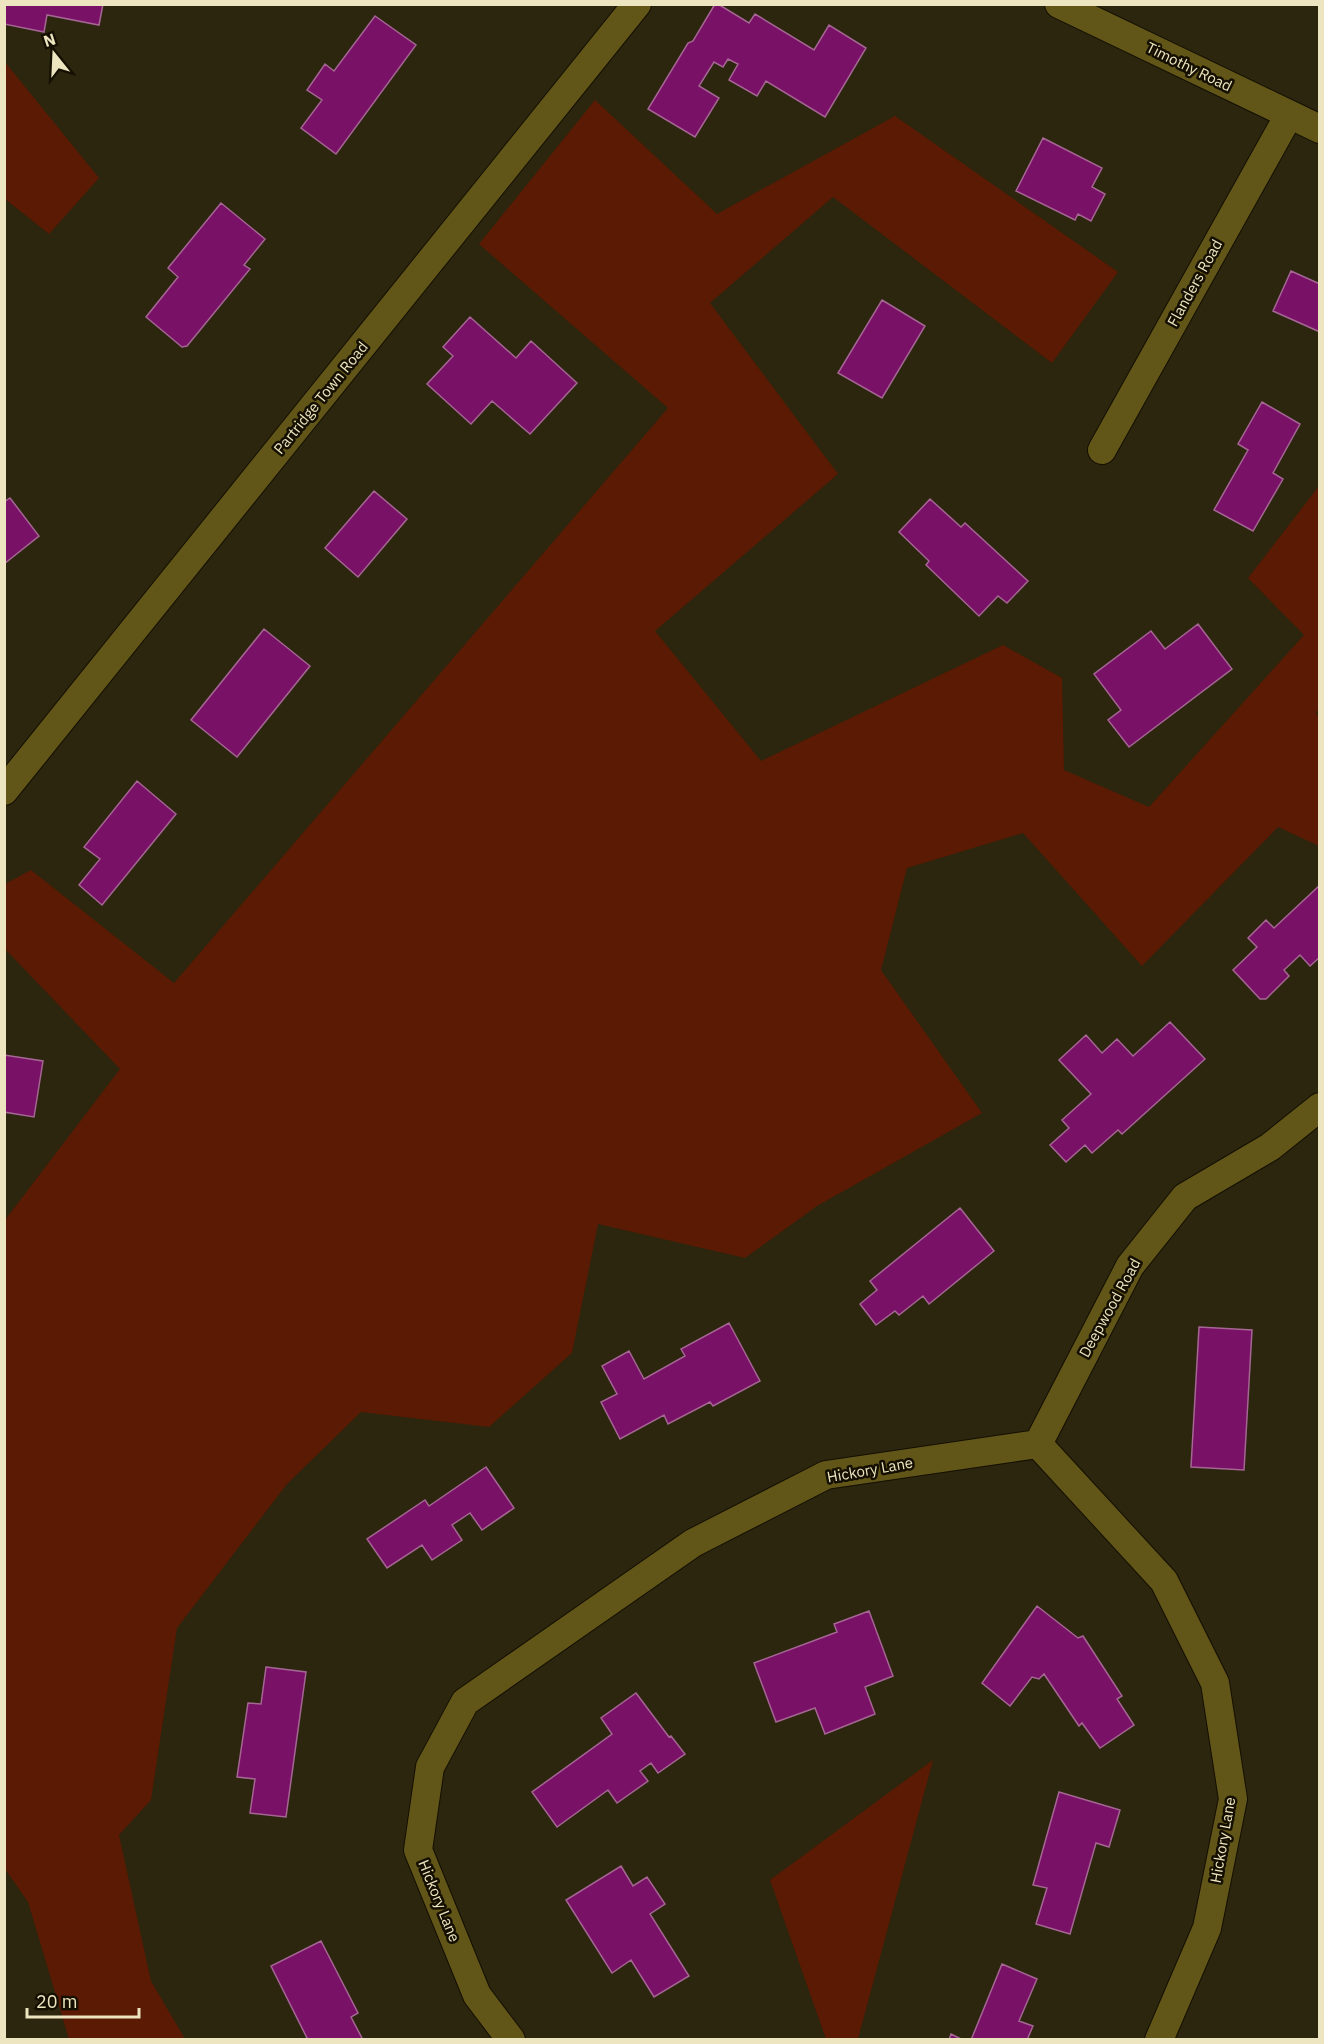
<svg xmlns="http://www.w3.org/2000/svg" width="1324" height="2044" viewBox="0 0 1324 2044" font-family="'IBM Plex Sans',sans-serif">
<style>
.green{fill:#5a1a04}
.building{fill:#791166;stroke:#a56694;stroke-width:1.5}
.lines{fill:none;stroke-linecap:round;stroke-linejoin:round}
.street-casing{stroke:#140f00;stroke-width:30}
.street{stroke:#615518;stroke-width:28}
.labels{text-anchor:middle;stroke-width:5;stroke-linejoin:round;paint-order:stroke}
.street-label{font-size:15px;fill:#ede5bf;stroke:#140f00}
</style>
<rect width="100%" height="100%" fill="#2b260d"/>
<!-- green -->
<path class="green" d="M5,62L99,178L49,234L5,199Z
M595,100L717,214L895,116L1118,272L1052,363L833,197L710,303L838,474L655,631L761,761L1003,645L1062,678L1064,770L1149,807L1304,635L1248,578L1319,486L1320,709L1316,712L1320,721L1319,846L1278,827L1142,966L1023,833L907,868L881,970L982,1113L817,1206L745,1258L598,1224L572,1353L489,1427L361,1412L287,1484L177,1628L151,1800L119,1835L151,1981L185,2039H69L28,1902L5,1869V1220L120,1069L5,949V884L31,870L174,983L668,408L479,244Z
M933,1760L858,2039H826L770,1880Z"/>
<!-- building -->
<path class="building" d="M5,4H103L99,25L47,15L44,32L4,24Z
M715,4H718L749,23L755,14L814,50L829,25L866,48L825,117L766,81L757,96L729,80L738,64L728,59L723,67L714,62L699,86L719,98L695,137L648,109L688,43L693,41Z
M375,16L416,45L336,154L301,128L322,100L307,90L325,64L334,71Z
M1043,138L1102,168L1092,187L1105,194L1091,221L1078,214L1075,220L1016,191Z
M221,203L265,239L244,265L250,269L187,346L182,347L146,317L178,277L168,268Z
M1291,271L1320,284V332L1273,311Z
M882,300L925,326L882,398L838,373Z
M470,317L516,358L531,341L577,383L530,434L492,401L471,424L427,384L453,356L443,347Z
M1262,402L1300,424L1273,473L1283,479L1253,531L1214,510L1248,450L1238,444Z
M374,491L407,519L358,577L325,548Z
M10,498L39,536L4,564V502Z
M930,499L961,527L965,523L1028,581L1007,603L998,596L979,616L926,565L929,561L899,532Z
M1198,624L1232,669L1129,747L1108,720L1121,710L1094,674L1151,631L1165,649Z
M264,629L310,666L237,757L191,720Z
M137,781L176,814L102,905L79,885L100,859L84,847Z
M1320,885V957L1310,966L1300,955L1284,970L1289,976L1266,999H1260L1233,970L1257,947L1248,938L1266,920L1274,928Z
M1170,1022L1205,1059L1122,1134L1118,1130L1092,1153L1085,1145L1066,1162L1050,1145L1069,1128L1062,1120L1091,1094L1059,1060L1086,1035L1102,1053L1117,1039L1133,1056Z
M4,1055L43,1061L34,1117L4,1112Z
M960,1208L994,1251L929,1304L923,1296L899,1315L895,1311L876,1325L860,1304L877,1290L870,1281Z
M729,1323L760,1381L713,1406L710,1402L668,1424L664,1415L620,1439L601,1402L617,1394L602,1366L629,1351L644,1379L685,1356L681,1349Z
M1199,1327L1252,1330L1244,1470L1191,1467Z
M486,1467L514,1508L482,1530L470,1513L452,1525L462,1540L432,1560L422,1545L387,1568L367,1539L425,1500L429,1506Z
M1037,1606L1078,1638L1083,1636L1122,1696L1117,1699L1134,1725L1100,1748L1082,1723L1079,1726L1044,1674L1039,1679L1032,1677L1010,1706L982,1683Z
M869,1611L893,1676L865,1687L875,1714L825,1734L815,1708L776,1722L754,1663L837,1632L834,1624Z
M266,1667L306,1672L286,1817L250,1813L255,1779L237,1777L248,1703L261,1704Z
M636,1693L669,1737L671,1736L685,1754L658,1773L651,1763L640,1771L648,1781L617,1803L608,1790L557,1827L532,1792L612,1734L601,1718Z
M1059,1792L1120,1810L1109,1847L1096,1843L1070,1934L1036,1924L1047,1888L1033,1885Z
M621,1866L633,1886L647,1877L665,1904L650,1914L689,1976L654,1997L631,1960L612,1973L566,1900Z
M321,1941L358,2013L351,2017L363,2040H308L271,1966Z
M1002,1964L1037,1979L1019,2021L1033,2026L1027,2040H971Z
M951,2034L963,2040H949Z"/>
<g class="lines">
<!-- street casing -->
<g class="street-casing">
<path id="street" d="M1059,4L1320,129
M1102,450L1289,115
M4,791L637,4
M1038,1444L1164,1581L1215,1683L1233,1799L1207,1928L1159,2040
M1038,1444L1130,1266L1185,1197L1270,1147L1320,1107
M511,2040L477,1995L418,1850L430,1767L465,1702L693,1543L826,1475L1038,1444"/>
</g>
<!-- street -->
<use href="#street" class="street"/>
</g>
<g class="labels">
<!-- street labels -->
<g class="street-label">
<text transform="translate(1189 67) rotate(26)" y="5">Timothy Road</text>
<text transform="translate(1195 283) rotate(-61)" y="5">Flanders Road</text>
<text transform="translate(321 398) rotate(-51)" y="5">Partridge Town Road</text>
<text transform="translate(1110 1308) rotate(-61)" y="5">Deepwood Road</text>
<text transform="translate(870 1470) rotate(-10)" y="5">Hickory Lane</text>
<text transform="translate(1223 1840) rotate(-80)" y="5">Hickory Lane</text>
<text transform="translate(439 1901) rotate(68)" y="5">Hickory Lane</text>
</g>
</g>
<!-- border -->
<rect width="1324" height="2044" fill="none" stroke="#ede5bf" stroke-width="12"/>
<!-- north arrow -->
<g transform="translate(54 54) rotate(342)" stroke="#140f00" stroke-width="4.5" paint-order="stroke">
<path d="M0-4.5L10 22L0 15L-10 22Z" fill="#ede5bf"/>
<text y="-9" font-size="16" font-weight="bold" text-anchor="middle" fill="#ede5bf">N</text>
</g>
<!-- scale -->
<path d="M27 2008v9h112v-9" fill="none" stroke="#ede5bf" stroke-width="3"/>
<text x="36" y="2008" font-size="18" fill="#ede5bf" stroke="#140f00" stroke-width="4.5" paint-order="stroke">20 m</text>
</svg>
